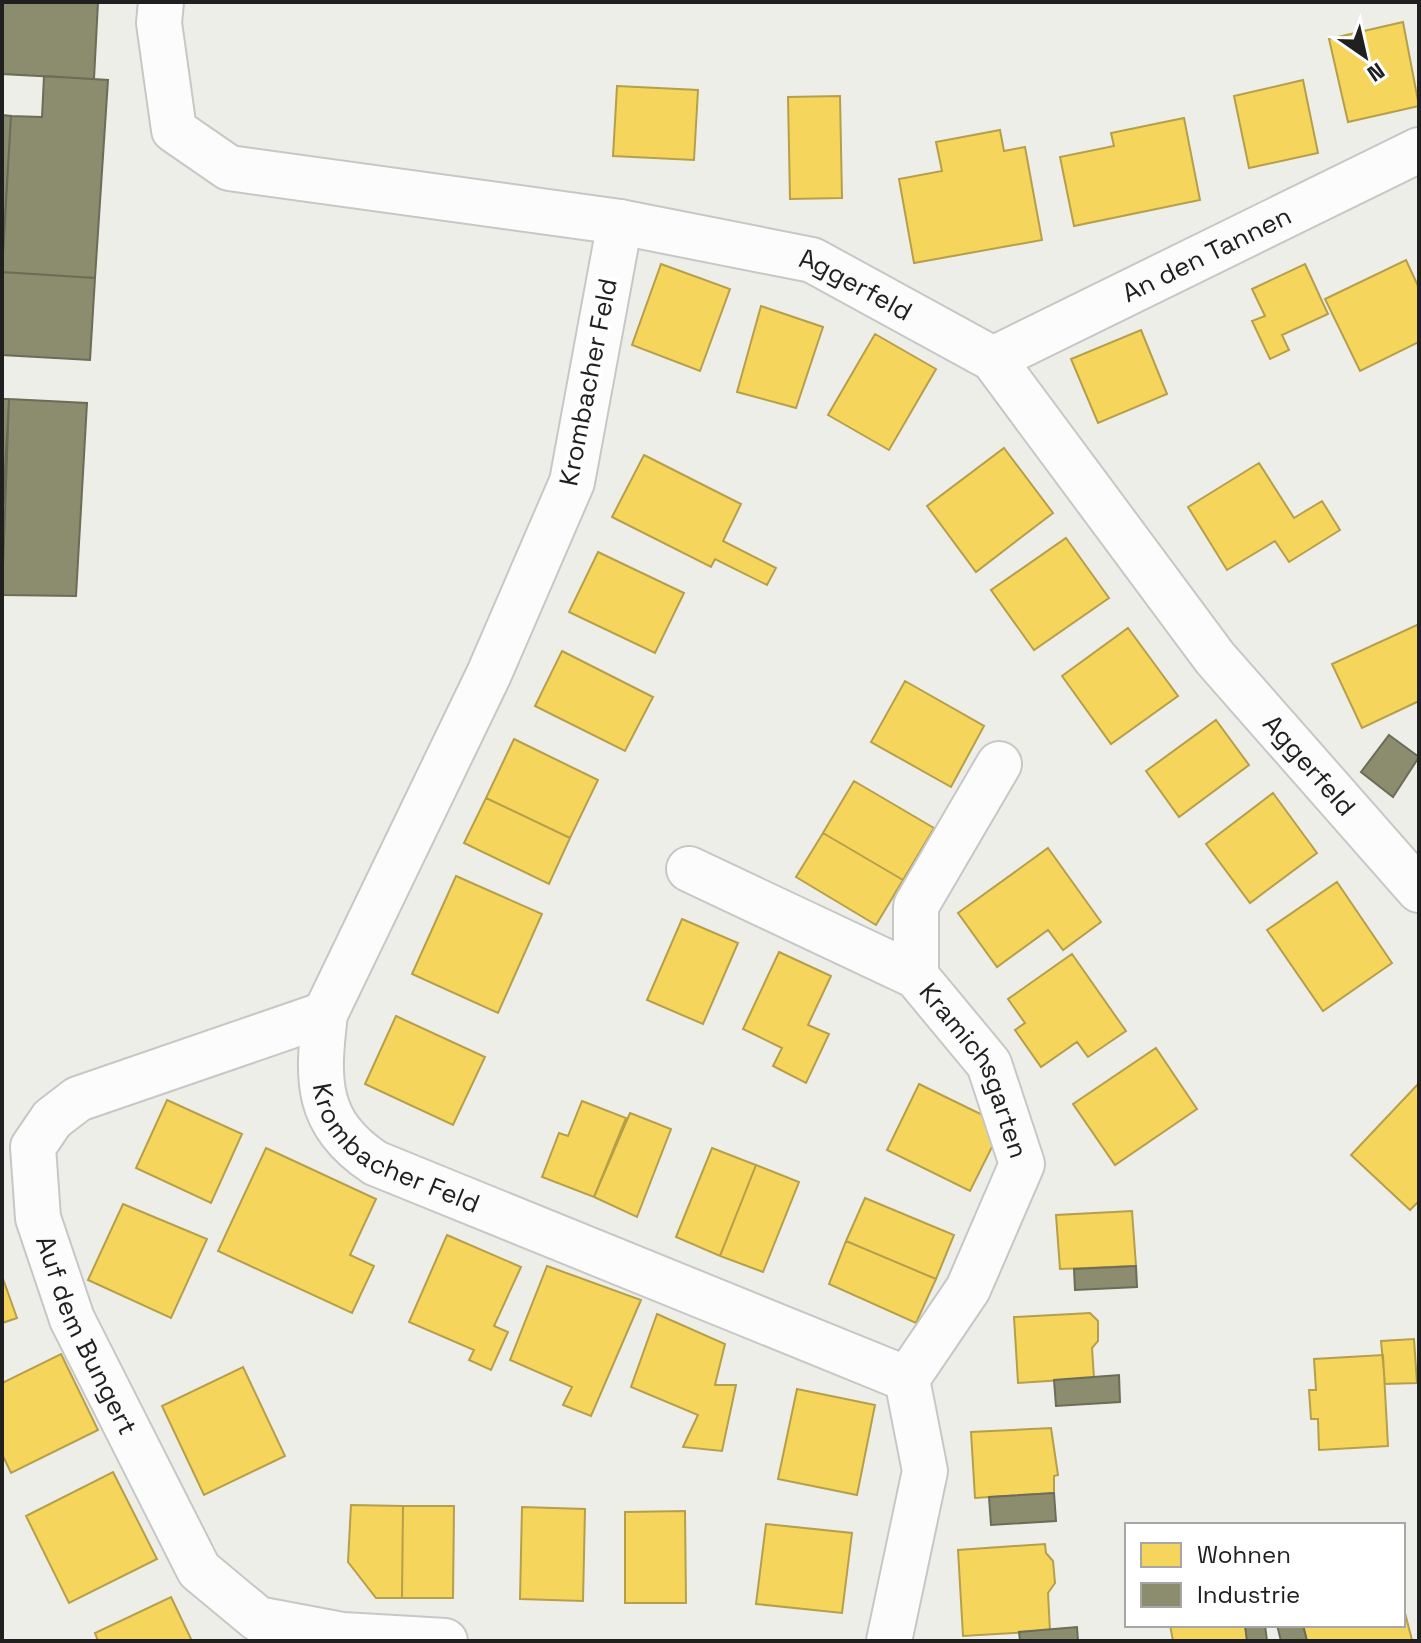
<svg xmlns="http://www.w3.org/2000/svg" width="1421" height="1643" viewBox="0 0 1421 1643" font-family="'Space Grotesk',sans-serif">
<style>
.homes{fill:#f6d55c;stroke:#b69f4a;stroke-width:2}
.industry{fill:#8c8c6e;stroke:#6c6c57;stroke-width:2}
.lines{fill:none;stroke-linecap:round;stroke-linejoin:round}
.minor-casing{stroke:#c7c7c5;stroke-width:48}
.minor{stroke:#fcfcfc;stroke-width:44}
.labels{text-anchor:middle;stroke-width:8;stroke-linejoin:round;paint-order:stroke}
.street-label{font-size:26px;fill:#202020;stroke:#fff}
</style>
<rect width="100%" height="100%" fill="#eeeee9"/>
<!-- homes -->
<path class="homes" d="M1403,22L1419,106L1348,122L1329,39Z
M1303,80L1318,153L1249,168L1234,96Z
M617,86L698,90L694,160L613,156Z
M840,96L842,198L790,199L788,97Z
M1184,118L1200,200L1074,226L1060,157L1114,146L1111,133Z
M1000,130L1004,151L1025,147L1042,240L914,263L899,179L942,171L936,142Z
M1406,260L1419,288V342L1360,371L1325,299Z
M661,264L730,289L700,371L632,345Z
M1305,264L1328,314L1282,335L1289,350L1270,359L1252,321L1265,316L1252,289Z
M761,306L823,327L796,408L737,392Z
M1141,330L1167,394L1098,423L1071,359Z
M875,334L936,369L889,450L828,415Z
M1004,448L1053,513L976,572L927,506Z
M644,455L741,504L723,541L776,568L767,585L715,559L711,567L612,517Z
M1259,463L1294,518L1322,501L1340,530L1289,562L1275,541L1227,570L1188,507Z
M1066,538L1109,598L1034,650L991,590Z
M598,552L684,593L655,653L569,612Z
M1419,624V701L1362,728L1332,664Z
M1128,628L1178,696L1111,744L1062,676Z
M562,651L653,697L625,751L535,706Z
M905,681L984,726L951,787L871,742Z
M1216,720L1249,765L1179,817L1146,771Z
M514,739L598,780L570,838L486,798Z
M854,781L934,828L903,880L823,833Z
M1273,793L1317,853L1250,903L1206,844Z
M486,798L570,838L549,884L464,843Z
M823,833L903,880L876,925L796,877Z
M1048,848L1101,922L1063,950L1048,930L997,967L958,913Z
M456,876L542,914L498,1013L412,974Z
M1337,882L1392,963L1323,1011L1267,930Z
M682,919L738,943L703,1024L647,1000Z
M779,952L831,976L808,1025L829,1034L806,1083L773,1066L782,1048L743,1029Z
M1072,954L1126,1031L1088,1057L1077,1042L1041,1067L1015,1030L1025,1023L1008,999Z
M396,1016L485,1057L453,1125L365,1084Z
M1156,1048L1197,1109L1115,1165L1073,1104Z
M1419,1083V1201L1410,1210L1351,1155Z
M919,1084L1003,1125L970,1191L887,1150Z
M167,1100L242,1134L211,1203L136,1168Z
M582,1101L626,1118L594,1197L542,1177L559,1133L568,1136Z
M630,1113L671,1129L637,1217L594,1197Z
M266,1148L376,1199L350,1255L374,1266L352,1313L218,1251Z
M712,1148L756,1165L720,1256L676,1237Z
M756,1165L799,1182L763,1272L720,1256Z
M865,1198L954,1235L936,1279L846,1241Z
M123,1204L207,1239L171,1318L88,1280Z
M1132,1211L1136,1266L1060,1269L1056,1215Z
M447,1235L521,1267L494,1326L508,1332L491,1370L469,1360L474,1350L409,1322Z
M846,1241L936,1279L916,1323L829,1284Z
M547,1266L641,1300L591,1416L563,1405L572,1387L510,1360Z
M2,1276L17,1318L2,1323Z
M1090,1313L1098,1321V1341L1092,1348L1094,1378L1018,1383L1014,1317Z
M657,1314L725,1344L715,1385H736L722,1451L683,1447L698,1415L631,1387Z
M1414,1339L1417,1383L1385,1384L1381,1341Z
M61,1354L98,1430L11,1473L2,1454V1383Z
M1383,1355L1388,1446L1319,1450L1318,1419H1311L1309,1390H1316L1314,1359Z
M243,1367L285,1456L204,1495L162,1406Z
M797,1389L875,1405L857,1495L778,1479Z
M1051,1428L1058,1475L1054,1476V1493L975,1498L971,1432Z
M113,1472L157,1559L69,1603L26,1516Z
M351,1505L403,1506L402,1598H376L348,1562Z
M403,1506H454L453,1598H402Z
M522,1507L585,1509L583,1601L520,1599Z
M685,1511L686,1603H625V1512Z
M766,1524L852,1533L842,1613L756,1604Z
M1045,1544L1046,1553L1053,1561L1055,1583L1048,1593L1050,1631L963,1636L958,1550Z
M171,1597L192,1641H98L95,1633Z
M1404,1609L1412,1640L1409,1641H1307L1303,1625H1403Z
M1170,1625H1245L1247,1641H1173Z"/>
<!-- industry -->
<path class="industry" d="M2,2H98L94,79L2,74Z
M44,76L108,80L95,278L2,272L11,116L42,117Z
M2,115L11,116L2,268Z
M2,272L95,278L90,360L2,355Z
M2,399H9L2,525Z
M9,399L87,403L76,596L2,595Z
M1389,735L1419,757L1393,797L1361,772Z
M1136,1266L1137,1287L1075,1290L1074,1269Z
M1119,1375L1120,1402L1056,1406L1054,1380Z
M1054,1493L1056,1521L991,1525L989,1497Z
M1245,1625H1265L1267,1641H1247Z
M1277,1625H1303L1307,1641H1281Z
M1077,1627L1078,1641H1020L1019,1632Z"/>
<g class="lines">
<!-- minor casing -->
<g class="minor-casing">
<g id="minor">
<path id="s1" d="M161,2L159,23L174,130L229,168L620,222L812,260L993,359L1215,658L1419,890"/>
<path id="s2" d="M620,222L572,482L489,674L325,1014C317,1080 315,1123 375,1163L907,1379L925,1471L889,1641"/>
<path id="s3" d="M993,359L1419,150"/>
<path id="s4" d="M689,869L916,976L989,1064L1022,1164L968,1289L907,1379"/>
<path d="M916,976V906L999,764"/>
<path id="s5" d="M325,1014L78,1099L52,1119L33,1147L38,1218L72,1319L199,1570L258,1619L343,1635L445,1641"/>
</g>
</g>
<!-- minor -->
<use href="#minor" class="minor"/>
</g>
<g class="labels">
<!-- street labels -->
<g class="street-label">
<text dy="9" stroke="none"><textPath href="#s3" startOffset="238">An den Tannen</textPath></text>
<text dy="9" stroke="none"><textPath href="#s1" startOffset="836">Aggerfeld</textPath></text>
<text transform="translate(588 382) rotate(-79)" y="9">Krombacher Feld</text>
<text dy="9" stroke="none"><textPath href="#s1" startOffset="1508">Aggerfeld</textPath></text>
<text dy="9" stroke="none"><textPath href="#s4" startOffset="364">Kramichsgarten</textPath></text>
<text dy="9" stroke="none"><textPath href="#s2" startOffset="1026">Krombacher Feld</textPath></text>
<text dy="9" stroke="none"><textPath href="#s5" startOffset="526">Auf dem Bungert</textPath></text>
</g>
</g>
<!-- border -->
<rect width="1421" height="1643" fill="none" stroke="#202020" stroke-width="8"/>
<!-- legend -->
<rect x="1125" y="1523" width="280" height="104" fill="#ffffff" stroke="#a6a6a6" stroke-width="2"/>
<rect x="1141" y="1543" width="40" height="24" fill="#f6d55c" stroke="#a6a6a6" stroke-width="2"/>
<text x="1197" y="1563" font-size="24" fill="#202020">Wohnen</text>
<rect x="1141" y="1583" width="40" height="24" fill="#8c8c6e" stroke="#a6a6a6" stroke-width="2"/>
<text x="1197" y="1603" font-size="24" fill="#202020">Industrie</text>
<!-- north arrow -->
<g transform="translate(1365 56) rotate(146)" stroke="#ffffff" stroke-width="6" paint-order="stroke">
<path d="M0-6L14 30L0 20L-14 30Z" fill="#202020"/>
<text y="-12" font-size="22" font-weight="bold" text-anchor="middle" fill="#202020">N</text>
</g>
</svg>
